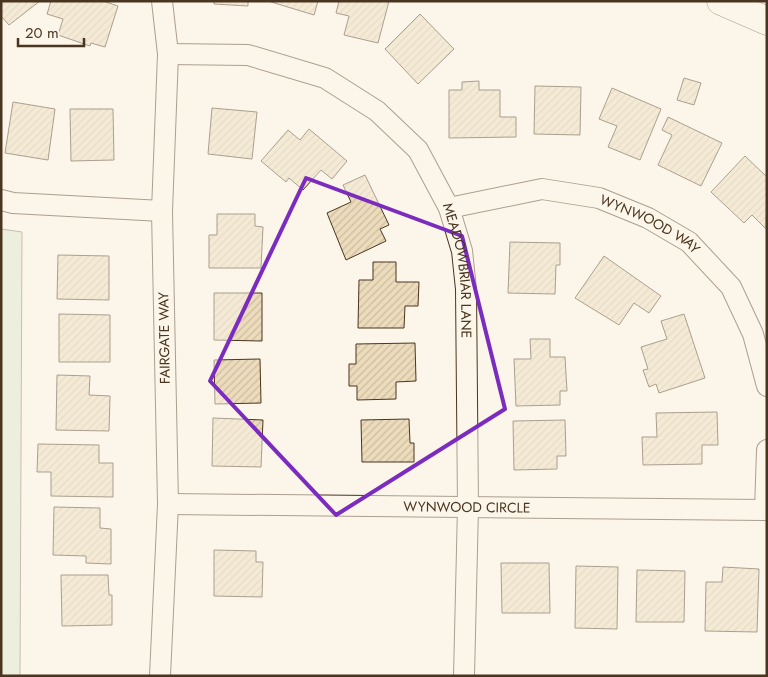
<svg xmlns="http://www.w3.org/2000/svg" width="768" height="677" viewBox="0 0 768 677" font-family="Jost,sans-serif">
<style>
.green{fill:#dce7d0;stroke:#887966}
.building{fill:url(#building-hatch);stroke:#4a3520}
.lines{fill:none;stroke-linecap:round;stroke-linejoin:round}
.minor-casing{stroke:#4a3520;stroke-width:22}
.secondary-casing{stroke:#4a3520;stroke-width:29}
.minor{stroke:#fbf6e9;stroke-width:20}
.secondary{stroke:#fbf6e9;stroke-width:28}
.marked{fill:none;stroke:#7b2cbf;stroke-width:4;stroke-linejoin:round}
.labels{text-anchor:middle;stroke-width:4;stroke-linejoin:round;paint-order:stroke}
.street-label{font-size:14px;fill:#4a3520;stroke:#fbf6e9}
</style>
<defs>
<pattern id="building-hatch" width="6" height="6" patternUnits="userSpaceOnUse" patternTransform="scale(1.25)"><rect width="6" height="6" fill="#ecdcbc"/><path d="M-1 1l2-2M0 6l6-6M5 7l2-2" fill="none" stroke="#ccbda1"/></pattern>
</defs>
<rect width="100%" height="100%" fill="#fbf6e9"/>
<!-- green -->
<path class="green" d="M1,229L22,232L20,676H1Z"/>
<!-- building -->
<path class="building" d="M1,1H40L9,25L1,16Z
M51,1H103L118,6L105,47L91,43L90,46L58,35L63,19L47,14Z
M214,1H248V6L214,4Z
M268,1H318L314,15Z
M339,1H389L378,43L344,35L349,16L336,13Z
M420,14L454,49L418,84L385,49Z
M684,78L701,83L694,105L677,100Z
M479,81V90H500V117H516V137L449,138V90H462V82Z
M535,86L581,87L580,135L534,134Z
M612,88L661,109L640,160L608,147L617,126L599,119Z
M13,102L55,109L48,160L5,153Z
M212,108L257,112L252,159L208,154Z
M70,109H113L114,160L71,161Z
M668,117L722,143L701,186L658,165L672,135L662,130Z
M309,129L347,161L332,179L321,170L303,190L289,178L286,182L261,161L288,130L300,140Z
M745,156L767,177L766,229L752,215L744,223L711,192Z
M365,175L389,225L380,229L386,241L346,260L327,213L351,202L343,185Z
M217,214H255V226L263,227L261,268H209V235H217Z
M510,242L560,243V265H556L555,294L508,293Z
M58,255L109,256V300L57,299Z
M604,256L661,296L649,313L634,303L619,325L575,298Z
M373,262H396V282H419L418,306H405L404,328H358L359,280H373Z
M214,293H262V341L214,340Z
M59,314L110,315V362H59Z
M684,314L705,378L659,393L656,384L649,387L643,370L648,369L641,347L667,339L661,321Z
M530,339H550V357H565L567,391H560V405L516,406L514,359H531Z
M415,343L416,381L396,382V399L357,400V386H349V364H356V344Z
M260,359L261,403L215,404L214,360Z
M57,375L90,376L89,395L110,396L109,431L56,430Z
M717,412L718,445H702V464L643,465L642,437H657L656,413Z
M213,418L263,420L261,467L212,466Z
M409,419L410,443H414V462H362L361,420Z
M565,420L566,456H557V469L514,470L513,421Z
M38,444L99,445V463H113V497L51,496V472H37Z
M54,507L100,508V528L111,529V564L86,563V556L53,555Z
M214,550L256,551V562H263L262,597L214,596Z
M501,563H549L550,613H502Z
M576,566L618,567L617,629L575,628Z
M723,567L759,569L757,632L705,631L706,582H722Z
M637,570L685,571L684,622H636Z
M61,575H108L109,595H112V625L62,626Z"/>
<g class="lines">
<!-- minor casing -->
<g class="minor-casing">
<g id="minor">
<path id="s1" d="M168,54L248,55L325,78L377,111L418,150L449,208L462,251L466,289L468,507L464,676"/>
<path d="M1,200L13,203L162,211"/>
<path id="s2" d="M449,208L542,189L599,198L648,218L689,242L731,287L753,334L767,386"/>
<path id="s3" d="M168,504L767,510"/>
<path d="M765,510L767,450"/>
<path d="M160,676L168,504L162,211L168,54L162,1"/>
</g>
</g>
<!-- secondary casing -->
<g class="secondary-casing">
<path id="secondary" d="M721,1L767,21"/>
</g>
<!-- minor -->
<use href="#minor" class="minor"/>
<!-- secondary -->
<use href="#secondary" class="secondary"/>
</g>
<!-- marked area -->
<path d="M0 0H768V677H0ZM306,178L462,236L505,409L336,515L210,381Z" fill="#fbf6e9" fill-opacity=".55" fill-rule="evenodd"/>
<path class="marked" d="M306,178L462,236L505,409L336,515L210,381Z"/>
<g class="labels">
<!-- street labels -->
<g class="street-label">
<text dy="5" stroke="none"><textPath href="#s2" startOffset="210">WYNWOOD WAY</textPath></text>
<text dy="5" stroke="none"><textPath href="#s1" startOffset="408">MEADOWBRIAR LANE</textPath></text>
<text transform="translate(164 338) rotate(-91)" y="5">FAIRGATE WAY</text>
<text dy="5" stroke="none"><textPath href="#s3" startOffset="299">WYNWOOD CIRCLE</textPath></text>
</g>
</g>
<!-- border -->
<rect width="768" height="677" fill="none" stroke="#4a3520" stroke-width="5"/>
<!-- scale -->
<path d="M18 38v8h66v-8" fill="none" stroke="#4a3520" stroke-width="2.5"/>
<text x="25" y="38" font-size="15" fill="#4a3520" stroke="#fbf6e9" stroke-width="4" paint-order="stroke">20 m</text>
</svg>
